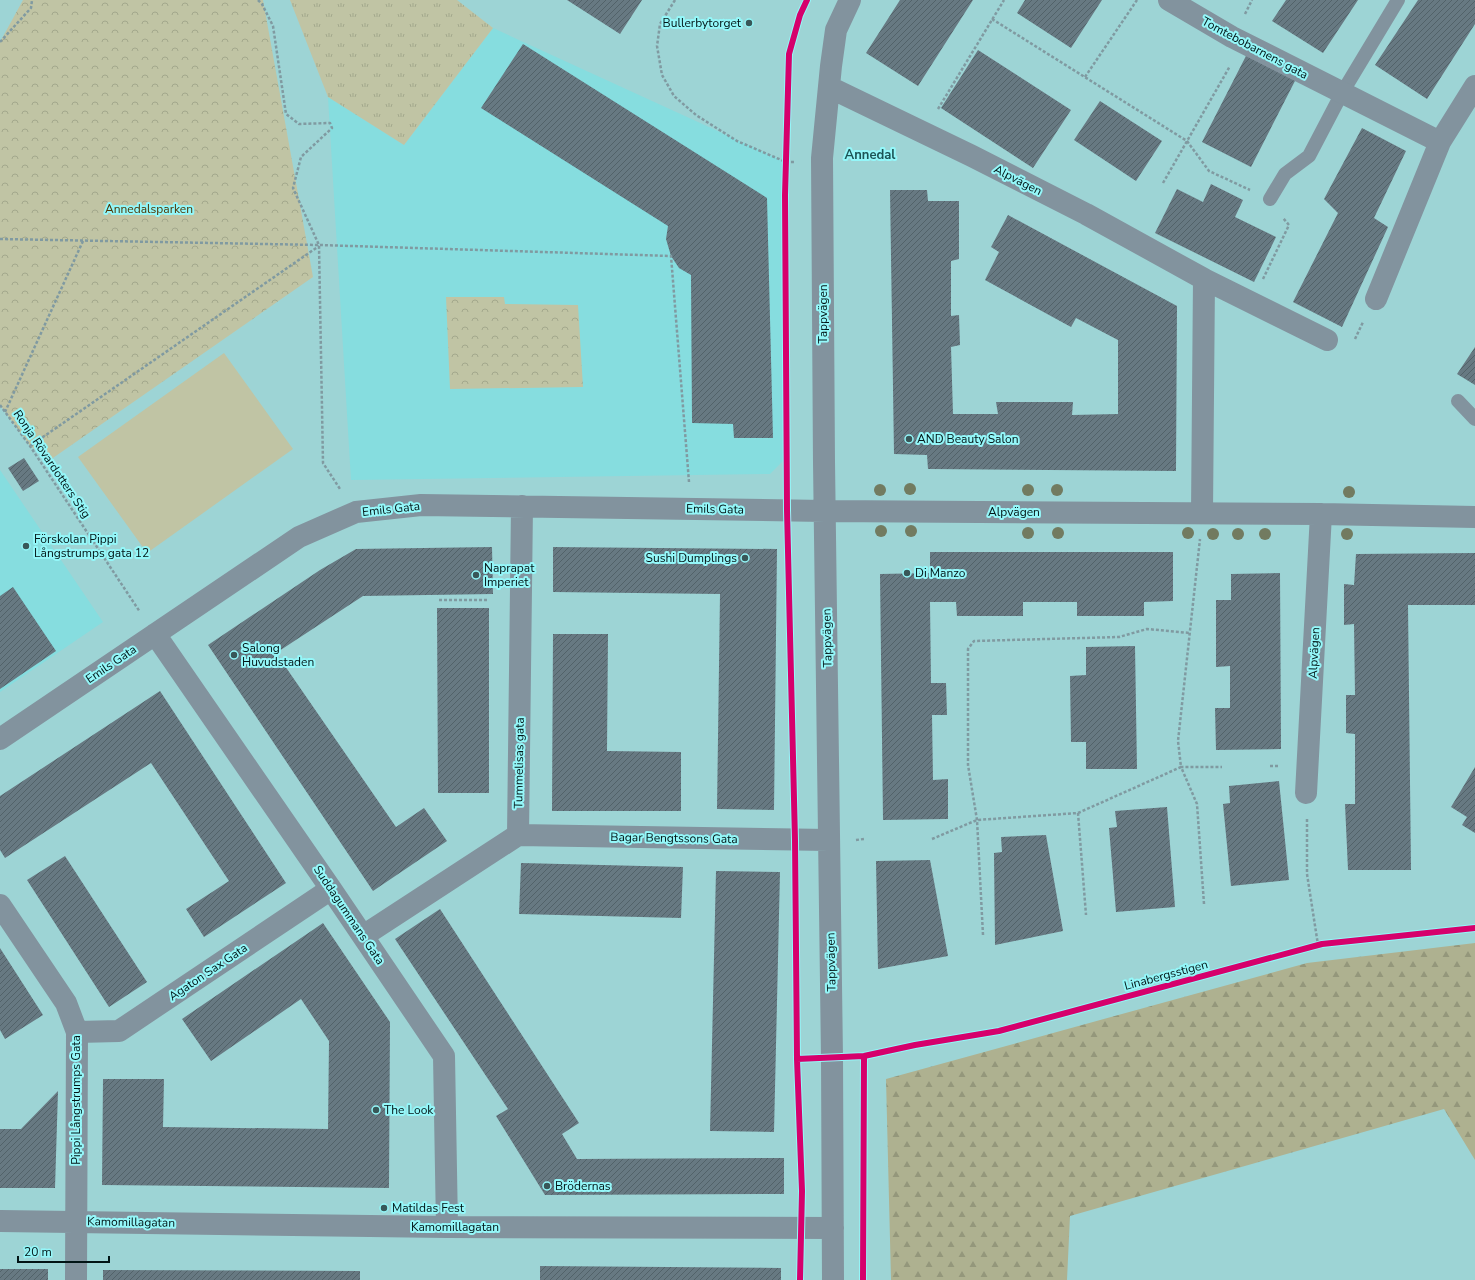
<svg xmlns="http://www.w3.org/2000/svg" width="1475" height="1280" viewBox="0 0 1475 1280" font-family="'Nunito Sans',sans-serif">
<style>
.built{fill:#86dddf}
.grass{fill:url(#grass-tufts)}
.forest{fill:url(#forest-firs)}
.park{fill:url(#park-crowns)}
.garden{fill:#c0c4a4}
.building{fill:url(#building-hatch)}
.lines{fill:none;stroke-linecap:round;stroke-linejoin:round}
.path{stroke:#809aa1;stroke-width:2.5;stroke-dasharray:3 2;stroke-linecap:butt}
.lane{stroke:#82939e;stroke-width:14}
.street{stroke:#82939e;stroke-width:22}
.cycleway-casing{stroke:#94f7f9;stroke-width:8}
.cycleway{stroke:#d6006c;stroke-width:6}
.tree{fill:#727b60}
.poi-dot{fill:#385758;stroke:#94f7f9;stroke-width:1.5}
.labels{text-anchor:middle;stroke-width:4;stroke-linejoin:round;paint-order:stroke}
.poi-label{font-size:12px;fill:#011415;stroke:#94f7f9;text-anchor:start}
.street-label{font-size:12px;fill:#011415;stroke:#94f7f9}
.park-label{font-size:12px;fill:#4e3300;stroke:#94f7f9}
.neighbourhood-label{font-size:13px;font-weight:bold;fill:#1d5455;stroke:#94f7f9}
</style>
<defs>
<pattern id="grass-tufts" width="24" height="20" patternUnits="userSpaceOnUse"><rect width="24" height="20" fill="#c0c4a4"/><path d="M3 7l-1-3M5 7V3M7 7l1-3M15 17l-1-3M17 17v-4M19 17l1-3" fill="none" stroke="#a3a88c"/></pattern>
<pattern id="forest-firs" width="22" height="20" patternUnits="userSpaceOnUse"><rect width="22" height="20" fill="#aeb190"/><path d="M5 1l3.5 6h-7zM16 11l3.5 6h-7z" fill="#94977b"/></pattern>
<pattern id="park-crowns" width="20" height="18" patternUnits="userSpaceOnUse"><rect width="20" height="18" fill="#c0c4a4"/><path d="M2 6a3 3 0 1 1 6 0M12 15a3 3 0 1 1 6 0" fill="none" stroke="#a3a88c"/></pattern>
<pattern id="building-hatch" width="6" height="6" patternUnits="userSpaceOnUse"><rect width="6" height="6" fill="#677982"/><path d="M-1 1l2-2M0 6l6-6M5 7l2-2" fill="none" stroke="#526269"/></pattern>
</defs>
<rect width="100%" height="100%" fill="#9dd4d5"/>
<!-- built -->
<path class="built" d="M493,28L783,161L787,457L770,474L351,480L328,97L404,145Z
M0,470L103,622L0,692Z"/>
<!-- grass -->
<path class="grass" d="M290,0H457L493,28L404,145L328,97Z"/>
<!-- forest -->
<path class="forest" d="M1475,943V1160L1444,1109L1070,1216L1067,1280H891L886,1079L1307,963Z"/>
<!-- park -->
<path class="park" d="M23,0H263L313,277L50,460L30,446L0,405V42Z
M446,297H504L505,304L578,305L583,387L450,389Z"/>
<!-- garden -->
<path class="garden" d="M224,353L293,449L147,553L78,457Z"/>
<!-- building -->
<path class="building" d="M567,0H642L620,34Z
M900,0H973L918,86L866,53Z
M1025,0H1102L1071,48L1017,13Z
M1286,0H1358L1323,53L1272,21Z
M1418,0H1475V24L1427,99L1375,65Z
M523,44L767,198L773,438H734L733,424L692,423L691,275L679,268L671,256L666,239L668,226L481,108Z
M978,50L1071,110L1033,168L941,108Z
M1248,52L1297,77L1251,167L1202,142Z
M1100,101L1162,141L1136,181L1074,140Z
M1362,128L1406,151L1374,218L1388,227L1342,327L1293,302L1338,213L1324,199Z
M1211,184L1243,200L1235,217L1276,237L1254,282L1155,233L1177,189L1203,202Z
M890,190H927L928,201H959V259L951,261V316L959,315L960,345L951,347L953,414H998L996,402H1073L1072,415L1118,414V340L1076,318L1071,327L985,280L999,252L991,247L1008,215L1177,306L1176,471L928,469L927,455L894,454Z
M1475,347V385L1457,374Z
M24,458L39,481L23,491L8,468Z
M492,547L493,594L363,596L276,653L396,827L424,808L447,841L373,891L208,645L320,570L356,549Z
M553,547L777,549L774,810L717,809L720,594L553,592Z
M930,552H1173V601L1144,602V616H1077V602H1023V616H957L956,602H930L931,683H946L947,715H932L933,780L948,779V819L883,820L880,574L930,573Z
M1475,553V605H1408L1411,870H1348L1345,804H1355V734L1346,733V695H1355L1354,624L1344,625V584L1354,585L1356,554Z
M1280,573L1281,749L1216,750L1215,708H1230V666L1216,667V600H1231V574Z
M13,587L56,651L0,689V596Z
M437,608H489V793H438Z
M553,634H608L607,751L681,752V811H552Z
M1135,646L1137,769H1086V742H1071L1070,676L1086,675V647Z
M160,691L286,883L204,937L186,909L229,881L151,763L5,858L0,850V796Z
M1475,767V833L1462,825L1467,817L1451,807Z
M1279,781L1289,880L1231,886L1223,804L1230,803L1229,786Z
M1167,807L1175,907L1116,912L1109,828L1117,827L1115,811Z
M1046,835L1063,931L995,945L994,853L1002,852L1001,837Z
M65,856L147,982L109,1007L27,880Z
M930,860L948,956L878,969L876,861Z
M521,863L683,867L681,918L519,914Z
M716,871L780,872L774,1132L710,1131Z
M440,909L579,1123L562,1134L577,1159L784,1158V1194L545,1195L496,1116L508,1109L395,939Z
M323,923L390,1022L389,1188L102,1185L103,1079H164L163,1127L328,1129L329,1041L301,999L211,1061L182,1019Z
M0,948L43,1015L5,1039L0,1030Z
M58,1091L55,1188H0V1129H21Z
M540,1266L781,1268V1280H540Z
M0,1269H48V1280H0Z
M103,1270L360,1271V1280H103Z"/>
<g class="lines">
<!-- path -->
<path class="path" d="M258,0L262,4L273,26L286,114L299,124L330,123L332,128L301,157L293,188L319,245L323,463L340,489
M675,0L660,24L657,46L662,75L674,96L696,115L737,141L786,162H795
M1245,14L1252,0
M992,19L1187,141L1209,171L1250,190
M0,42L31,8L32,0
M1085,77L1137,0
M938,109L1004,0
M1163,183L1230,66
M0,239L319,245L671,256L689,482
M1263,279L1289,225L1283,218
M1355,339L1363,322
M0,405L30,446L140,612
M5,412L83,241
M30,446L319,246
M439,600H488
M1270,766H1280
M1078,813L1181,767L1178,741L1200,539
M1307,819V874L1318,945
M932,839L977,820L1078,813L1086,915
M856,840L864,839
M1204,904L1197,804L1181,767H1222
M983,935L977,820L968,765V649L974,641L1119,637L1147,629L1190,633"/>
<!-- lane -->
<path class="lane" d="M1270,199L1285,174L1309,156L1342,93L1398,0
M1458,401L1475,419"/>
<!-- street -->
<path class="street" d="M1169,0L1232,37L1440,142L1475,86
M829,87L972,156L1086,214L1204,279L1202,513
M1204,279L1327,340
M1376,299L1440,142
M155,634L331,889L444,1056L447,1227
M0,739L299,537L356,512L421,505L825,511L1321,514L1475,517
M1306,793L1321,514
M518,835L829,840
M0,905L66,1003L77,1032L76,1280
M363,936L518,835L522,506
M77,1032L119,1031L331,889
M0,1221L447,1227L833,1228
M833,1280L832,1058L824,462L822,158L831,66L836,30L850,0"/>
<!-- cycleway casing -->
<g class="cycleway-casing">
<path id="cycleway" d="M797,1059L864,1056L915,1045L999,1031L1322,944L1475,928
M800,1280L802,1191L797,1059L795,840L787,510L785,195L789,54L800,15L807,0
M863,1280L864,1056"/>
</g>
<!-- cycleway -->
<use href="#cycleway" class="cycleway"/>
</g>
<!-- trees -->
<g class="tree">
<circle cx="910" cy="489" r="6"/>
<circle cx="880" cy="490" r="6"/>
<circle cx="1028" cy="490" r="6"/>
<circle cx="1057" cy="490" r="6"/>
<circle cx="1349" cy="492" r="6"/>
<circle cx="881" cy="531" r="6"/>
<circle cx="911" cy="531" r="6"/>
<circle cx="1028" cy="533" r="6"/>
<circle cx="1058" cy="533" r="6"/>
<circle cx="1188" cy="533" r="6"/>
<circle cx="1213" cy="534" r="6"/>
<circle cx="1238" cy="534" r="6"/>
<circle cx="1265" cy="534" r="6"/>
<circle cx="1347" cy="534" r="6"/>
</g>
<!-- markers -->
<g class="poi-dot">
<circle cx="749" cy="23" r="4"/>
<circle cx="909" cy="439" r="4"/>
<circle cx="26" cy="546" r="4"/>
<circle cx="745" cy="558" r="4"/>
<circle cx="907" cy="573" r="4"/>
<circle cx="476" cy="575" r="4"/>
<circle cx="234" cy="655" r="4"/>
<circle cx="376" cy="1110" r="4"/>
<circle cx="547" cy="1186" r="4"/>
<circle cx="384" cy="1208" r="4"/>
</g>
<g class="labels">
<!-- poi labels -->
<g class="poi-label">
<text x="741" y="27" text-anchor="end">Bullerbytorget</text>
<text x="917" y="443">AND Beauty Salon</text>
<text x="34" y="543">Förskolan Pippi<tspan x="34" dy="14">Långstrumps gata 12</tspan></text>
<text x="737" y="562" text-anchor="end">Sushi Dumplings</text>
<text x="484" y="572">Naprapat<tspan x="484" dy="14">Imperiet</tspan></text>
<text x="915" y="577">Di Manzo</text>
<text x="242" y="652">Salong<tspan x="242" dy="14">Huvudstaden</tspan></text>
<text x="384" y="1114">The Look</text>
<text x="555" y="1190">Brödernas</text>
<text x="392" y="1212">Matildas Fest</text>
</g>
<!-- street labels -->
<g class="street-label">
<text transform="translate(1255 48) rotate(28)" y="4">Tomtebobarnens gata</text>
<text transform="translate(1018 180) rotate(27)" y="4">Alpvägen</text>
<text transform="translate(823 314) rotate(-90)" y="4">Tappvägen</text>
<text transform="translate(52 464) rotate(56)" y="4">Ronja Rövardotters Stig</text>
<text transform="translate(391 509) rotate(-6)" y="4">Emils Gata</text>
<text transform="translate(715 509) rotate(1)" y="4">Emils Gata</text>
<text x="1014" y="516">Alpvägen</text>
<text transform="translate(827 638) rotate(-91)" y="4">Tappvägen</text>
<text transform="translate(1314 653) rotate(-87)" y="4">Alpvägen</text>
<text transform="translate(111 664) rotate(-34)" y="4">Emils Gata</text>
<text transform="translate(519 763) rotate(-89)" y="4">Tummelisas gata</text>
<text transform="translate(674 838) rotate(1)" y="4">Bagar Bengtssons Gata</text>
<text transform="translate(349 915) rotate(56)" y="4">Suddagummans Gata</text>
<text transform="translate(831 962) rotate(-91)" y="4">Tappvägen</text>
<text transform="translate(208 972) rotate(-34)" y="4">Agaton Sax Gata</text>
<text transform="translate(1166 975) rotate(-15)" y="4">Linabergsstigen</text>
<text transform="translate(76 1100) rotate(-90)" y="4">Pippi Långstrumps Gata</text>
<text transform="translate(131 1222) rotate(1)" y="4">Kamomillagatan</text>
<text x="455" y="1231">Kamomillagatan</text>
</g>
<!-- park labels -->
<g class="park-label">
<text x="149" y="213">Annedalsparken</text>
</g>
<!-- neighbourhood labels -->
<g class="neighbourhood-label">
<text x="870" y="159">Annedal</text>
</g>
</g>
<!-- scale -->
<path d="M18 1256v6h91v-6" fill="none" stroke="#011415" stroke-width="2"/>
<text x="24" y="1256" font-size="12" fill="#011415" stroke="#94f7f9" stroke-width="3" paint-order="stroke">20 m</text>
</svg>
